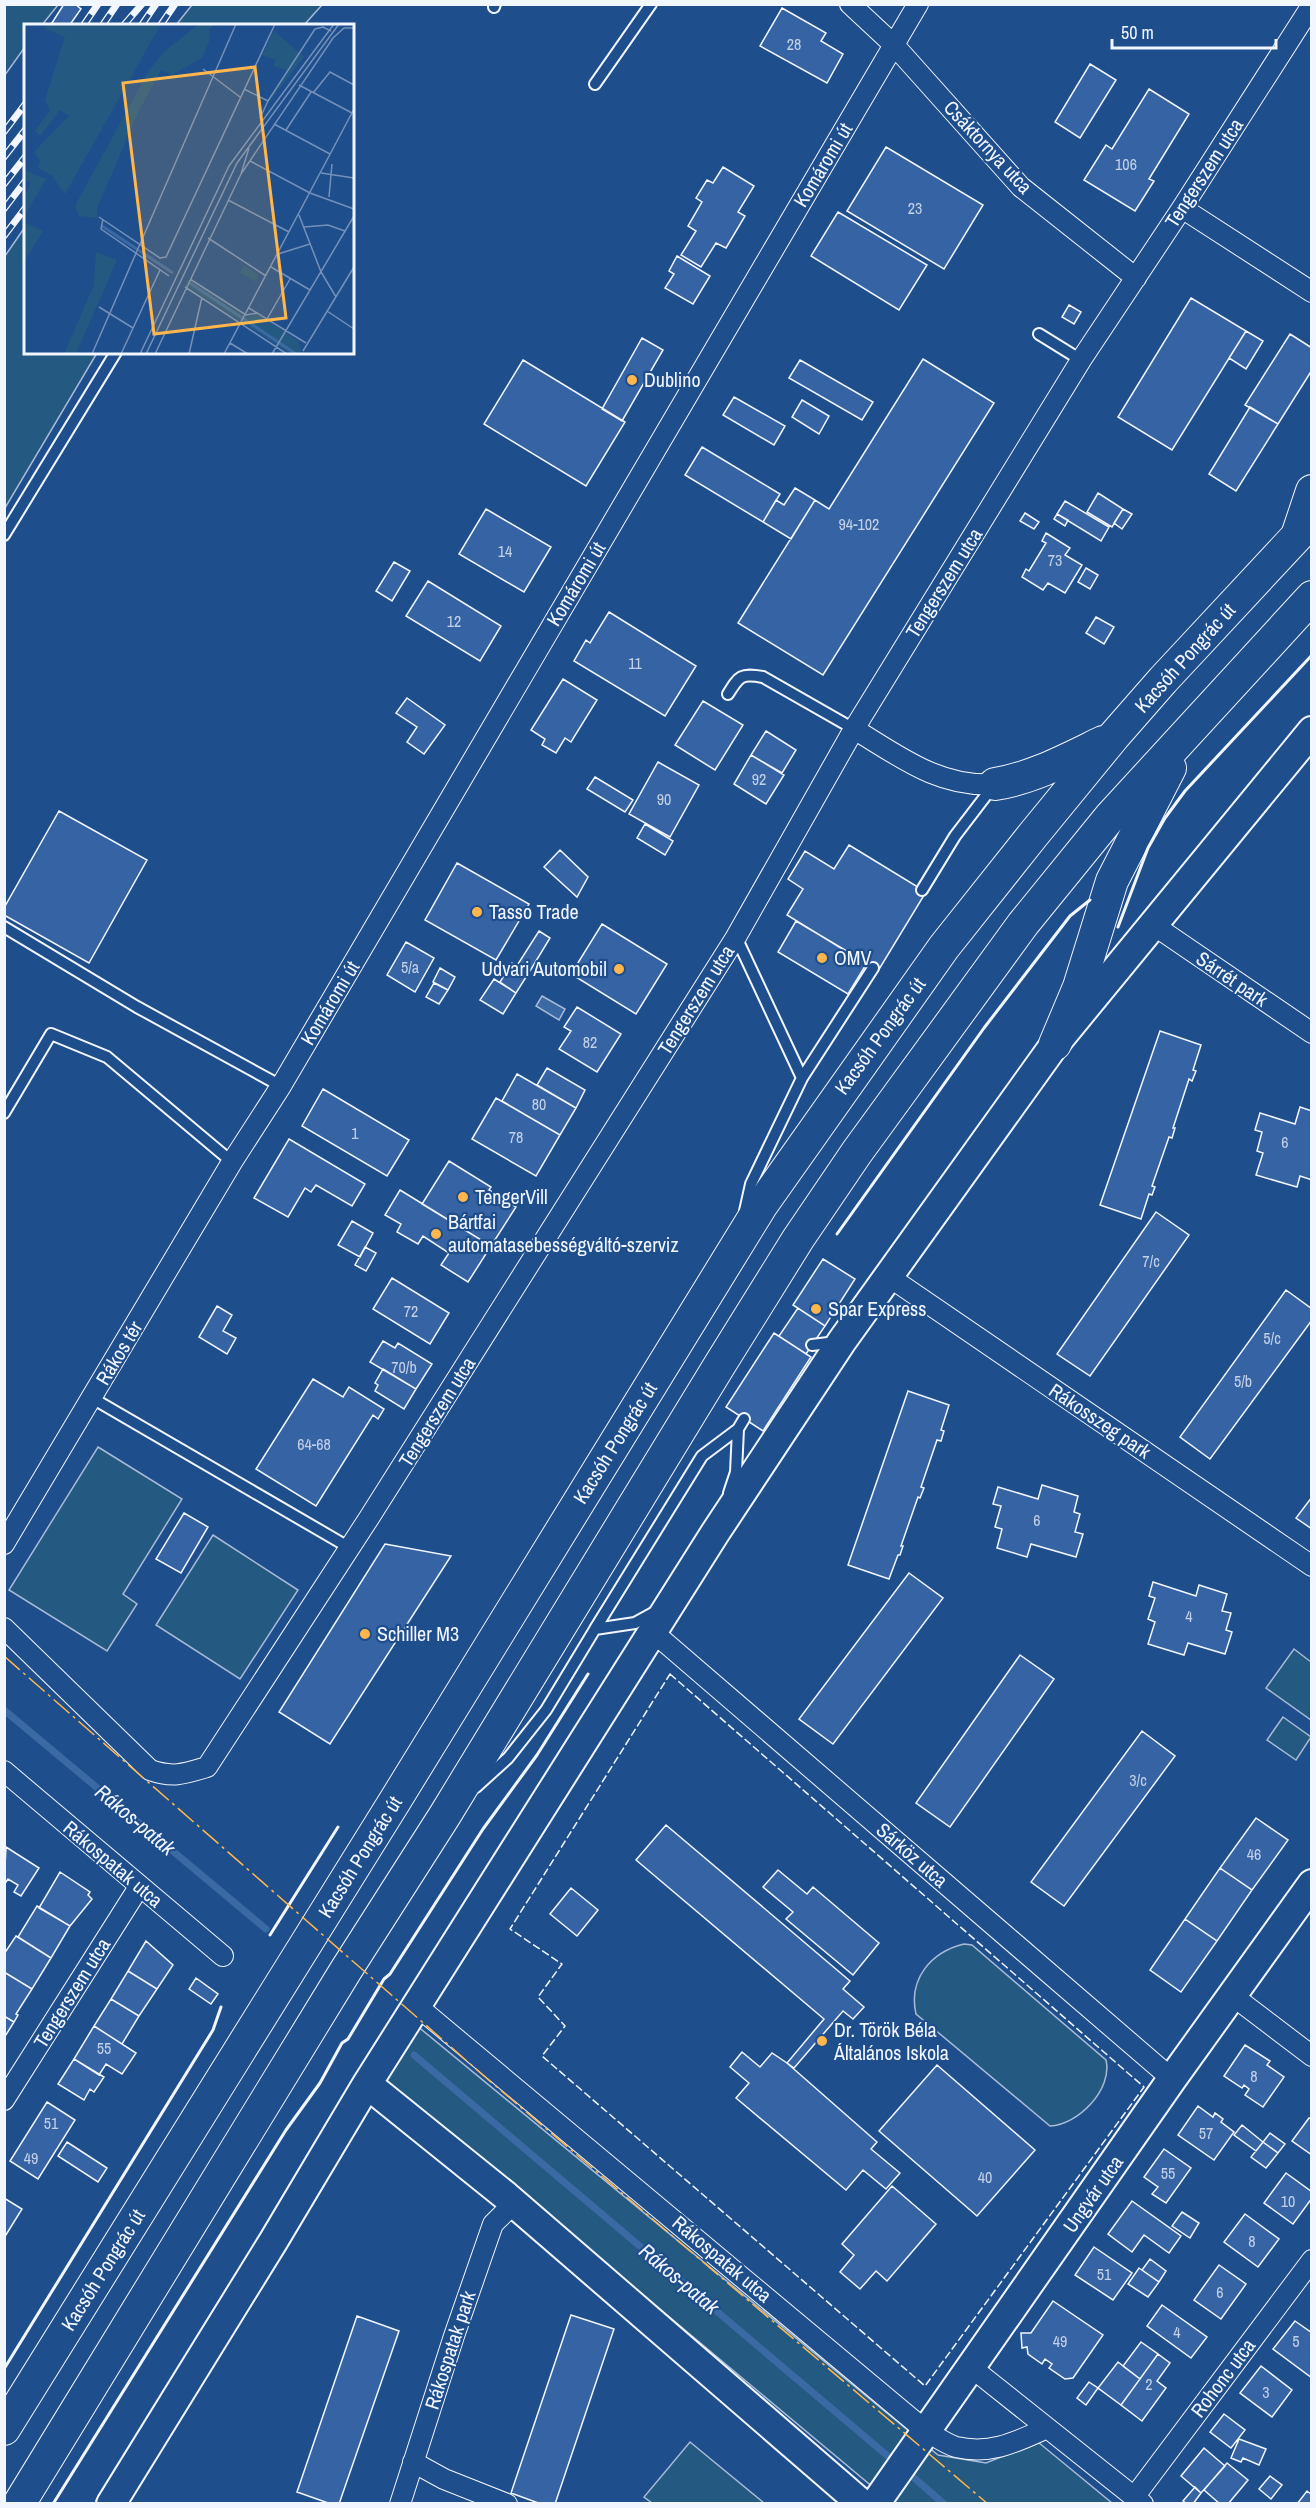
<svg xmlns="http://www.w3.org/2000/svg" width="1316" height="2508" viewBox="0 0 1316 2508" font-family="'Archivo Narrow',sans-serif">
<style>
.green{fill:#245a82;stroke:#a8bbd7;stroke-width:1.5}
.water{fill:#3b69a3;stroke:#a8bbd7;stroke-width:1.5}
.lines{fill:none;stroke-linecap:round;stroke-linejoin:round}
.stream{stroke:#3b69a3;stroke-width:7}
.building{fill:#3563a3;stroke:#f2f6ff;stroke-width:1.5}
.lane-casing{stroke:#f2f6ff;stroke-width:14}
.street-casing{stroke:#f2f6ff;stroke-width:22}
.secondary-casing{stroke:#f2f6ff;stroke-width:32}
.primary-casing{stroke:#f2f6ff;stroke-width:34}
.lane{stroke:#1f4e8c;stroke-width:10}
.street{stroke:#1f4e8c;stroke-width:20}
.secondary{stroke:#1f4e8c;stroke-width:28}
.primary{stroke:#1f4e8c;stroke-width:32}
.rail-casing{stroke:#f2f6ff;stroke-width:7}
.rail{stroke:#1f4e8c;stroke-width:4.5;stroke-dasharray:14;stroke-linecap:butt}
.fence{stroke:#f2f6ff;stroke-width:1.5;stroke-dasharray:8 3;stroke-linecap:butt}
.wall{stroke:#f2f6ff;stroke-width:3}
.power{stroke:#ffb74d;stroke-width:1.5;stroke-dasharray:21 4.5 3 4.5;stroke-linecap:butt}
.poi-dot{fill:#ffb74d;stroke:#1f4e8c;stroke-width:2}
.labels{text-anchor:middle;stroke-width:4.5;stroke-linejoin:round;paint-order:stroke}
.number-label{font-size:16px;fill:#c3d1e8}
.street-label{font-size:20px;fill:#f2f6ff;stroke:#1f4e8c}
.poi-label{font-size:20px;fill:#f2f6ff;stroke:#1f4e8c;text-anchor:start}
.water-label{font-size:21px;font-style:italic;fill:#f2f6ff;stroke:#1f4e8c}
.inset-river{fill:none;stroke:#3b69a3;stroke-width:3}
.inset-road{fill:none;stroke:#7391ba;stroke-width:1.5}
.view{fill:#ffb74d;fill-opacity:0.15;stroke:#ffb74d;stroke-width:3}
.inset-edge{fill:none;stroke:#f2f6ff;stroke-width:3}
</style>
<rect width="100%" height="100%" fill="#1f4e8c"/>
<!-- green -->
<path class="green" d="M5,4L58,5L42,25L26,26L25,47L5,75Z
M192,5V4L322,5L304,25H176Z
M25,227L26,352L97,353L5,508V256Z
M98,1447L182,1499L123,1594L137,1604L107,1651L9,1590Z
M213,1535L298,1590L240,1679L156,1625Z
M1294,1649L1311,1662V1720L1266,1688Z
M1283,1717L1311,1737L1296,1760L1267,1740Z
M964,1944L972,1945L1106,2060C1113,2089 1078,2125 1050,2126L916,2014C908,1979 931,1952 964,1944Z
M399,2011L938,2455L986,2463L1038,2442L1112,2503H892L365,2063Z
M690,2442L764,2503H652L644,2497Z"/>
<!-- water -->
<path class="water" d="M542,996L565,1009L559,1020L536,1006Z"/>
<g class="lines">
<!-- stream -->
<path class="stream" d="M4,1710L266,1929
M414,2055L896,2463
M905,2470L944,2504"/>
</g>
<!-- building -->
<path class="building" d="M64,4H75L81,9L69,26H50Z
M782,8L826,33L821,41L843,54L827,83L760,46Z
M1090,64L1116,80L1080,138L1055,122Z
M1149,89L1189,114L1149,179L1154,181L1135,211L1084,180L1106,145L1112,149Z
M886,147L983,205L944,269L847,211Z
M723,167L754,186L738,212L745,216L726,248L716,243L701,267L681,255L696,231L688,226L702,202L696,198L707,180L713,183Z
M838,212L927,265L899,310L811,256Z
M677,256L710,276L693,304L665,288L674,274L669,271Z
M1191,298L1246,331L1172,450L1118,417Z
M1069,305L1081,312L1074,324L1062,317Z
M1246,331L1263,341L1246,369L1229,358Z
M1290,334L1312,348V370L1278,424L1245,405Z
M642,338L663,350L622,421L602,409Z
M923,359L994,403L823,675L738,623L815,500L829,509Z
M523,360L625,422L586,486L484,424Z
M800,360L873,402L862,420L789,378Z
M734,397L785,426L774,445L723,415Z
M802,400L829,416L819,434L792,417Z
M1250,407L1278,424L1236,491L1209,474Z
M702,447L780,494L763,522L685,475Z
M795,488L815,500L791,539L763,522L776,500L784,505Z
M1098,493L1123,509L1112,527L1087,512Z
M1065,501L1109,527L1101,541L1057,514Z
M486,509L551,547L524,592L459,554Z
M1123,509L1132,514L1122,529L1114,523Z
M1025,513L1039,522L1034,529L1020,521Z
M1057,514L1068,520L1065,526L1054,519Z
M1046,533L1070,548L1065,555L1082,565L1065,593L1048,583L1043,590L1022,577L1026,569L1029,571L1046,543L1042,541Z
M394,562L410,571L392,601L376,591Z
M1086,568L1098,575L1090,589L1078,582Z
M428,581L501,626L480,661L406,616Z
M609,612L696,666L665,716L574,661L586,640L590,643Z
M1096,617L1114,627L1104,644L1086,633Z
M563,679L597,700L571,742L565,738L556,753L542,745L545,739L531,730Z
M407,698L445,725L424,754L407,742L417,727L396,713Z
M703,701L743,725L715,770L675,745Z
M766,731L796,750L782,773L751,755Z
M751,755L784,775L766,804L734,784Z
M658,762L699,785L670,837L629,814Z
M595,777L633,800L625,812L587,789Z
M59,811L147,860L89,963L4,915V908Z
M645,824L673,841L665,855L637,838Z
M849,845L926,892L878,971L787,915L803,889L788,879L805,851L834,869Z
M560,850L588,877L577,897L544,867Z
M457,863L529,904L496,960L425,920Z
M796,921L867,963L848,994L778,952Z
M602,924L667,964L636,1014L571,974Z
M539,931L550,938L530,971L518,964Z
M406,942L434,958L415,992L387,975Z
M512,963L528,974L516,993L500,982Z
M440,968L455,977L448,990L433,982Z
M494,979L516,993L503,1014L480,1000Z
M434,983L448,990L439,1004L426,997Z
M577,1007L621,1034L597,1072L559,1049L571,1031L564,1027Z
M1160,1031L1201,1045L1193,1070L1196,1071L1192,1081L1189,1079L1173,1128H1175L1172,1138L1169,1137L1152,1186L1155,1187L1152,1195L1149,1194L1141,1219L1100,1205Z
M547,1068L585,1090L576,1108L537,1085Z
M517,1074L576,1108L560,1135L502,1101Z
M323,1089L409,1140L387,1176L302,1126Z
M496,1098L560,1135L536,1176L472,1139Z
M1300,1107L1312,1111V1180L1300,1176L1297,1187L1256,1175L1263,1153L1257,1151L1262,1132L1255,1130L1260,1113L1295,1124Z
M289,1139L365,1184L352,1206L316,1185L311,1192L305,1188L288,1217L254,1198Z
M449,1161L491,1187L489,1190L516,1207L491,1246L422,1204Z
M400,1190L491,1246L468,1282L441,1265L449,1253L423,1236L418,1244L397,1232L401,1224L385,1215Z
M1156,1212L1189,1235L1090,1376L1057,1354Z
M352,1221L373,1233L360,1257L338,1245Z
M365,1247L376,1253L366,1271L355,1265Z
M823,1259L855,1279L825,1326L793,1305Z
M392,1278L449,1313L430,1344L373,1309Z
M1286,1290L1312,1309V1320L1210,1459L1180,1437Z
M217,1306L232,1315L223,1331L236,1338L227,1354L199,1337Z
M798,1308L825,1326L806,1354L779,1336Z
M774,1333L811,1357L763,1431L726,1407Z
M383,1341L395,1348L398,1343L432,1364L416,1389L370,1362Z
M383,1369L416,1389L404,1409L375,1391L378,1385L375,1383Z
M313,1379L343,1397L349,1387L384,1409L378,1419L373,1415L316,1506L256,1469Z
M908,1391L949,1405L941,1430L944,1431L941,1441L937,1440L921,1487L924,1488L920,1498L918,1497L901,1546H903L900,1555H898L889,1579L848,1565Z
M1042,1485L1078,1496L1074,1512L1080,1514L1075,1532L1083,1534L1076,1557L1031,1544L1027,1557L997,1548L1002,1529L995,1527L1001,1506L993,1504L998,1487L1038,1499Z
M1312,1497V1529L1296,1518Z
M184,1513L208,1527L181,1573L156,1559Z
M385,1544L451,1556L330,1744L279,1712Z
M909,1573L943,1598L833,1744L799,1719Z
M1153,1582L1196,1596L1199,1585L1227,1594L1222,1611L1231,1613L1226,1630L1232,1632L1225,1654L1188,1643L1184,1655L1148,1644L1155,1622L1148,1619L1155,1598L1149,1596Z
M1020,1655L1054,1679L950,1827L916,1803Z
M1142,1731L1175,1756L1064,1906L1031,1882Z
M1256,1818L1288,1840L1252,1890L1220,1868Z
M666,1825L850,1981L843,1989L864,2007L853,2019L843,2011L794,2068L787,2063L824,2019L636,1860Z
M6,1847L39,1868L21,1896L14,1892L18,1885L8,1879L4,1885Z
M1220,1868L1252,1890L1217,1941L1185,1919Z
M778,1870L807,1894L813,1887L879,1943L853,1975L786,1919L793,1912L763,1887Z
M60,1872L90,1892L88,1895L92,1899L70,1926L39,1908Z
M571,1888L598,1910L577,1936L550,1914Z
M37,1906L70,1926L51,1958L18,1937Z
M1185,1919L1217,1941L1181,1992L1150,1970Z
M16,1936L51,1958L32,1989L4,1972V1954Z
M146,1941L173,1965L157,1989L128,1971Z
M128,1971L157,1989L139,2016L111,1999Z
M4,1972L32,1989L16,2014L18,2015L14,2022L4,2016Z
M196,1978L218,1994L211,2004L189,1989Z
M111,1999L139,2016L122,2044L94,2026Z
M4,2016L14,2022L4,2038Z
M94,2026L136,2053L122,2074L106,2064L99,2075L74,2059Z
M1245,2045L1270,2061L1267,2065L1284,2077L1263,2107L1245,2095L1249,2089L1244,2085L1242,2088L1224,2076Z
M742,2052L760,2067L772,2053L787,2063L877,2142L871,2149L900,2173L886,2189L863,2170L846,2190L736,2098L749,2083L730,2067Z
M74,2059L104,2077L94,2092L90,2089L84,2100L58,2084Z
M937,2065L1035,2150L977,2216L879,2131Z
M47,2102L75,2120L38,2179L10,2161Z
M1198,2106L1213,2117L1215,2113L1223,2119L1221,2122L1234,2132L1214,2160L1178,2135Z
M1309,2118L1312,2119V2155L1292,2141Z
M1242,2125L1263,2142L1256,2151L1234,2135Z
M1270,2133L1285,2144L1278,2153L1263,2142Z
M67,2142L107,2168L98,2182L58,2156Z
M1263,2142L1278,2153L1266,2168L1251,2157Z
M1164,2149L1191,2168L1166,2203L1152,2194L1158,2187L1144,2177Z
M1286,2173L1312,2192V2198L1293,2224L1264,2203Z
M892,2186L936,2224L887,2281L876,2271L860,2289L840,2272L854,2255L842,2244Z
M4,2198L22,2209L4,2238Z
M1132,2201L1181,2236L1169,2253L1144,2235L1132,2252L1108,2234Z
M1182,2212L1199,2223L1190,2238L1172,2226Z
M1245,2214L1279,2239L1258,2267L1224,2242Z
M1094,2247L1132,2273L1113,2300L1075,2275Z
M1150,2259L1166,2271L1159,2282L1142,2270Z
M1219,2265L1246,2284L1221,2319L1194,2300Z
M1139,2268L1159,2282L1148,2297L1128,2284Z
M1053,2301L1103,2335L1073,2378L1065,2379L1049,2368L1052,2364L1045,2359L1042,2364L1028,2354L1027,2347L1022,2348L1021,2333H1031Z
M1162,2305L1207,2337L1191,2358L1147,2326Z
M571,2315L614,2329L555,2504H541L511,2493Z
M357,2316L399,2331L339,2504H331L297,2492Z
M1295,2321L1312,2333V2378L1273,2349Z
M1141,2342L1158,2354L1140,2379L1123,2366Z
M1158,2354L1170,2363L1157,2381L1166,2388L1142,2421L1121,2405Z
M1118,2362L1140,2379L1121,2405L1098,2388Z
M1261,2366L1292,2390L1272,2417L1240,2393Z
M1089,2382L1098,2388L1086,2405L1077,2398Z
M1224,2414L1245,2430L1231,2448L1210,2432Z
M1239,2439L1266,2449L1259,2465L1243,2458L1241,2462L1231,2458Z
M1204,2448L1225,2466L1201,2493L1181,2476Z
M1227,2463L1248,2480L1228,2504H1220L1204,2490Z
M1270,2476L1282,2485L1271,2499L1259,2489Z
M1195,2487L1201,2493L1193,2504H1187L1183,2501Z
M1307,2491L1312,2495V2504H1297Z"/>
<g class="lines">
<!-- lane casing -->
<g class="lane-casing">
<path id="lane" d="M494,7L495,4
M595,84L651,4
M1039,334L1081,360
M4,535L116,352
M728,694C739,676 741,673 763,677L854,729
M922,890L955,836L994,785
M4,927L137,1007L281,1086
M736,937L802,1078
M4,1113L51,1034L107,1057L232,1162
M745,1211L751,1184L802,1078L873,968
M812,1345L836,1342
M92,1398L350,1548
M729,1493L736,1472L738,1429
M595,1629L702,1456L738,1429L744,1419
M476,1787L508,1758L546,1710L595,1629L635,1623L657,1611"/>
</g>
<!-- street casing -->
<g class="street-casing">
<path id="street" d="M850,4L894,45L1021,187L1136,278
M1182,208L1312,292
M854,729C899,756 939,788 995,784
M1152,924L1312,1033
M888,1276L1312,1566
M4,1544L232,1162L281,1086L918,4
M4,1628L150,1770C173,1778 184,1774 207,1767L369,1518L736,937L854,729L1081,360L1182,208L1312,5
M653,1632L1172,2079
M4,1771L223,1956
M1233,1996L1312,2056
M417,2006L926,2431C935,2436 946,2444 956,2447C991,2455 1016,2442 1047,2428
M4,2100L139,1887
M972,2368L1143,2504
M413,2462L444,2479L507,2504
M1135,2496L1312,2260
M400,2504L454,2336L493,2224L514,2203"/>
</g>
<!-- secondary casing -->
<g class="secondary-casing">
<path id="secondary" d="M367,2084L506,2196L862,2504
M111,2504L274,2240L367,2084L715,1533L842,1341L1055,1044L1312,731
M875,2504L1172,2079L1312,1884"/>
</g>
<!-- primary casing -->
<g class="primary-casing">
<path id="primary" d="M1297,536L1312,491
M995,784C1033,778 1068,759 1103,742
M1055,1044L1079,987L1112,881L1170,768
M4,2429L393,1804L761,1206L944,947L1033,835L1114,736L1163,680L1312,520
M19,2504L346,1970L445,1815L719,1366L798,1239L857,1152L1023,924L1110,817L1312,597"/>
</g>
<!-- lane -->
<use href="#lane" class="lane"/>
<!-- street -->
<use href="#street" class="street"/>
<!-- secondary -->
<use href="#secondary" class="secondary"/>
<!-- primary -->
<use href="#primary" class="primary"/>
<!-- rail casing -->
<g class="rail-casing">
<path id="rail" d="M83,26L98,4
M102,26L117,4
M123,26L142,4
M141,26L156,4
M160,26L175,4
M4,132L26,103
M4,157L26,129
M4,184L26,156
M4,209L26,180
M4,236L26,207"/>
</g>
<!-- rail -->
<use href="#rail" class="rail"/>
<!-- fence -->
<path class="fence" d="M670,1674L1144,2087L925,2386L542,2056L565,2026L538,1997L562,1964L510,1929Z"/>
<!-- wall -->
<path class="wall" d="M1118,927L1148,848L1165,818L1185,791L1312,655
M837,1234L984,1028L1070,916L1090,900
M270,1935L338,1827
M4,2369L213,2030L221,2007
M53,2504L286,2130L320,2083L342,2043L348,2039L384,1979L390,1974L483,1829L537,1755L588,1674"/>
<!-- power -->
<path class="power" d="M4,1656L484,2076L988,2504"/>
</g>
<!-- markers -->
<g class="poi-dot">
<circle cx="632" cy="380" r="6"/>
<circle cx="477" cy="912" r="6"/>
<circle cx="822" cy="958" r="6"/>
<circle cx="619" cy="969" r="6"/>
<circle cx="463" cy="1197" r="6"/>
<circle cx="436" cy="1234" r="6"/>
<circle cx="816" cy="1309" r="6"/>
<circle cx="365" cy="1634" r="6"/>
<circle cx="822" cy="2041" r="6"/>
</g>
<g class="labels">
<!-- number labels -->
<g class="number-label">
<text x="794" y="50">28</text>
<text x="1126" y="170">106</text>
<text x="915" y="214">23</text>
<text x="859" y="530">94-102</text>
<text x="505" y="557">14</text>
<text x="1055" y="566">73</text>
<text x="454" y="627">12</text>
<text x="635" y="669">11</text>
<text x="759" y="785">92</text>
<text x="664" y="805">90</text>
<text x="410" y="973">5/a</text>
<text x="590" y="1048">82</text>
<text x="539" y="1110">80</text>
<text x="355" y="1139">1</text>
<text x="516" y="1143">78</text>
<text x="1285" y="1148">6</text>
<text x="1151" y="1267">7/c</text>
<text x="411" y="1317">72</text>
<text x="1272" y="1344">5/c</text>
<text x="404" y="1373">70/b</text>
<text x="1243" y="1387">5/b</text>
<text x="314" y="1450">64-68</text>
<text x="1037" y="1526">6</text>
<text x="1189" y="1622">4</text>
<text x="1138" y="1786">3/c</text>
<text x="1254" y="1860">46</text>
<text x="104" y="2054">55</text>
<text x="1254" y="2082">8</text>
<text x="51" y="2129">51</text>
<text x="1206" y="2139">57</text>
<text x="31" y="2164">49</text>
<text x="1168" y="2179">55</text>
<text x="985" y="2183">40</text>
<text x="1288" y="2207">10</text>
<text x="1252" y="2247">8</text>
<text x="1104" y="2280">51</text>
<text x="1220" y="2298">6</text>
<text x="1177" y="2338">4</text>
<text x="1060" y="2347">49</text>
<text x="1296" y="2347">5</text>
<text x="1149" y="2390">2</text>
<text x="1266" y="2398">3</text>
</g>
<!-- street labels -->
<g class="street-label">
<text transform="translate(988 147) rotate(47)" y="7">Csáktornya utca</text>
<text transform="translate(823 165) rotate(-59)" y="7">Komáromi út</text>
<text transform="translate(1204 173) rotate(-57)" y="7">Tengerszem utca</text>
<text transform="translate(944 583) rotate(-58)" y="7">Tengerszem utca</text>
<text transform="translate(576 584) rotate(-59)" y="7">Komáromi út</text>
<text transform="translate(1185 658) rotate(-48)" y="7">Kacsóh Pongrác út</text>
<text transform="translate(1232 979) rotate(34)" y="7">Sárrét park</text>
<text transform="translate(696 1000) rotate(-58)" y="7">Tengerszem utca</text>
<text transform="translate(330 1003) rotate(-59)" y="7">Komáromi út</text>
<text transform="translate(880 1036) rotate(-54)" y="7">Kacsóh Pongrác út</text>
<text transform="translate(119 1353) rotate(-59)" y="7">Rákos tér</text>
<text transform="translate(437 1412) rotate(-58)" y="7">Tengerszem utca</text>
<text transform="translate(1100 1421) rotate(34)" y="7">Rákosszeg park</text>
<text transform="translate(615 1443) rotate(-58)" y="7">Kacsóh Pongrác út</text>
<text transform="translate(912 1855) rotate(41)" y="7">Sárköz utca</text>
<text transform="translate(360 1857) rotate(-58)" y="7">Kacsóh Pongrác út</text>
<text transform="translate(113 1864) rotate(40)" y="7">Rákospatak utca</text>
<text transform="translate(72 1993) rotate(-58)" y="7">Tengerszem utca</text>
<text transform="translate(1093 2194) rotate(-55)" y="7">Ungvár utca</text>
<text transform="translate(722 2259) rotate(40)" y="7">Rákospatak utca</text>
<text transform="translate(103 2270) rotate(-58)" y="7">Kacsóh Pongrác út</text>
<text transform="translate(450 2350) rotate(-72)" y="7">Rákospatak park</text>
<text transform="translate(1223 2378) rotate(-53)" y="7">Rohonc utca</text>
</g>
<!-- poi labels -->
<g class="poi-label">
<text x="644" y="387">Dublino</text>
<text x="489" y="919">Tasso Trade</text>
<text x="834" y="965">OMV</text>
<text x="607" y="976" text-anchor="end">Udvari Automobil</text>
<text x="475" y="1204">TengerVill</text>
<text x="448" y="1229">Bártfai<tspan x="448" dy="23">automatasebességváltó-szerviz</tspan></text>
<text x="828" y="1316">Spar Express</text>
<text x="377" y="1641">Schiller M3</text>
<text x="834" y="2037">Dr. Török Béla<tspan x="834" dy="23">Általános Iskola</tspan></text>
</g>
<!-- water labels -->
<g class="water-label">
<text transform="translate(135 1820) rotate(40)" y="7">Rákos-patak</text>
<text transform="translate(679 2279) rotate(40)" y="7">Rákos-patak</text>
</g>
</g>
<!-- overview -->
<g transform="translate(24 24)">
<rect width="330" height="330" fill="#1f4e8c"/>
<path d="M24,0H137L41,170L28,152L14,144L16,137L10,128L45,92L36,86L16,112L11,107L26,86L21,76L41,13L20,4ZM175,0H190L185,6L186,15L178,34L148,51L137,46L116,85L73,184V194L55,192L51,182L125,46L141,27ZM250,7L280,33L239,86L265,47L249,42L252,36L238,31ZM0,146L22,155L0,193V174L7,159L0,155ZM0,198L19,207L0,238ZM72,228L93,236L52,330H40L70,261ZM220,241L235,251L232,258L216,249ZM164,255L223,293L233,290L274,317L278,330H267L161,261Z" fill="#245a82"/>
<path class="inset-river" d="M78,202L149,249M166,259L272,330"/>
<path class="inset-road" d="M179,45L216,73M275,61L328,89M220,65L244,77L291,5L299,3L307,7M289,69L306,48L330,61M236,94L244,77M250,100L306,130M262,106L287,68M226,137L286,169L330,185M297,149L330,154M217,150L225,124M305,173L308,140M204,176L265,208M275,191L297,248L312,273M75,193L136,234L142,233L251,0M79,195L77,205L145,252M280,203L304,201L321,207M184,214L242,252M254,230L286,220M247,243L286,266M166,255L222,291L234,289M161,263L263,330M75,283L109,304M225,284L282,319M303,287L330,305M243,295L266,255M206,319L224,330M279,327L330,243M68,330L212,0M97,330L136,246M116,330L205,142L310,0M122,330L213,139L315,0M131,330L217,150L309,14L320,4H330M165,330L178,273M200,330L330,85M248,330L330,192"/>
<path class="view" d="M231,43L262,294L130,310L99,59Z"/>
<rect width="330" height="330" class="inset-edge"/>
</g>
<!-- border -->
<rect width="1316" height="2508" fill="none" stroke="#f2f6ff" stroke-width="12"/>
<!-- scale -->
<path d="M1112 39v9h164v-9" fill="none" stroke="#f2f6ff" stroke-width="3"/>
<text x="1121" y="39" font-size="18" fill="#f2f6ff" stroke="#1f4e8c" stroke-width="4.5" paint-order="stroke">50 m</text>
</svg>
